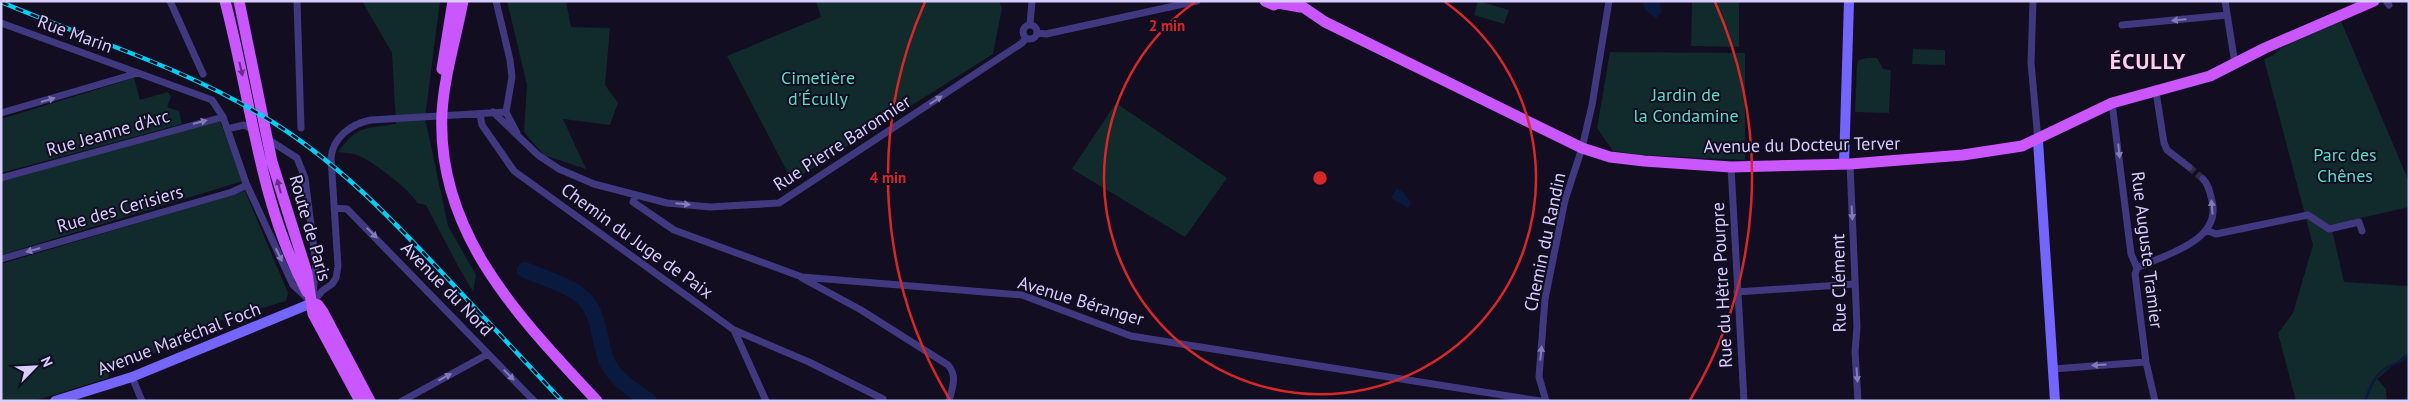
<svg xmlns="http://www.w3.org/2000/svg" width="2410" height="402" viewBox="0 0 2410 402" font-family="'PT Sans',sans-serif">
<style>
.green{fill:#112a2b}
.water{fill:#0a193e}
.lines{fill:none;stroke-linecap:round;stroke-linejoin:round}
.stream{stroke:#0a193e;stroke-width:2.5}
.river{stroke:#0a193e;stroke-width:16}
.street-tunnel{stroke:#302a42;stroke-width:7;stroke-dasharray:7 3.5;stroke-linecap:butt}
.street{stroke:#403980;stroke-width:7}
.secondary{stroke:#7466fd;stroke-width:10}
.primary{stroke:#c957fd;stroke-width:11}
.rail-casing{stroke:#03cef6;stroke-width:4.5}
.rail{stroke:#120d21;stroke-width:2.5;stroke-dasharray:8;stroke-linecap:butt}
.oneway{fill:#847cb9}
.oneway2{fill:#642e84}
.ring{fill:none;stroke:#d62828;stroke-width:2.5}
.labels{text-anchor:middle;stroke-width:4;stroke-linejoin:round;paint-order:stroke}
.street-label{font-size:18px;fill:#d7cefe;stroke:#120d21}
.park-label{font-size:18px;fill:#5bdec5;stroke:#120d21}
.district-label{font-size:22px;font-weight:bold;letter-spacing:1px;fill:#fed0eb;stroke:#120d21}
.centre{fill:#d62828;stroke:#120d21;stroke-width:2.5}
.ring-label{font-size:15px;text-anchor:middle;font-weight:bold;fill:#d62828;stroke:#120d21;stroke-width:4;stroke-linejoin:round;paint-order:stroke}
</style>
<rect width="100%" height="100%" fill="#120d21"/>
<!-- green -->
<path class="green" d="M362,1H440L425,118L448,226L476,275L473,292L458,266L426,205L417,203C411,190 371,160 357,155C351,153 344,153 338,152C359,124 365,129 396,124L392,53Z
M507,1H566L571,27L610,28L605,85L618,103L610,125L563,119L586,169L544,155L524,132L527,85Z
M816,1H999L1002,8L993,54L792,181L727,56L821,17Z
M1478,1L1509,10L1504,24L1474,15Z
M1692,1H1739V47L1691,46Z
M2341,21L2409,182V207L2331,225L2344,282L2409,286V355L2404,356L2377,379L2386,389L2387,401H2296L2278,333L2293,313L2313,245L2264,59L2272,56L2281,48Z
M1913,49L1945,50V65L1912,64Z
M1610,52L1745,53V160L1641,155L1613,151L1597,128Z
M1867,58H1877L1883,69L1891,70L1889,113L1855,112L1857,65L1859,60Z
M134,78L140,100L168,92L171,97L167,107L179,111L182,124L1,173V119Z
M1116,103L1227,178L1185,237L1072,169Z
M219,119L243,181L1,255V181Z
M245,191L288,293L286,301L175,334L176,345L112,368L108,378L34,401H1V264Z"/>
<!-- water -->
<path class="water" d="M1642,1H1659L1662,12L1656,18L1646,11Z
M1397,188L1404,193L1411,203L1408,208L1391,198Z"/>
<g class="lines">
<!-- stream -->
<path class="stream" d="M2365,401C2370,387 2375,374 2388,367C2397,363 2402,361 2409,354"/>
<!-- river -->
<path class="river" d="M525,270C543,278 572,285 586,301C600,316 599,343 607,362C614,378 635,392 649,401"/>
<!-- street-tunnel -->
<path class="street-tunnel" d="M2189,167L2203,179"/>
<!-- street -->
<path class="street" d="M170,1L203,74
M297,1L301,128
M496,1L510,60L512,77L506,112
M2033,1L2031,63L2038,140
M2225,1L2235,64
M2386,1L2389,5
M1,23L212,100L223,117L246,183L293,285L308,299
M1023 32a7 7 0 1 1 14 0a7 7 0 1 1-14 0Z
M1030,25L1032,1
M2122,25L2227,15
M1037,33L1046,34L1197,1
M2156,92L2164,143L2167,150L2189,167
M2112,103L2131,254L2137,268L2135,274L2146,362L2155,401
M493,112L538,155L559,169L594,184L667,203L710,207L779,203L1022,43L1026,38
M506,112L517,133
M1,113L138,73
M480,114L482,125L514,171L734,330L766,401
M227,129L244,125L255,131
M266,138L297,158L305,178L316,265L313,295
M1850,164L1857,327L1855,352L1858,401
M1731,167L1744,401
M1,178L223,117
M635,196L633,202L674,230L802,277L1022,295L1131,336L1540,401
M334,208L347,209L534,401
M2206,230L2216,234L2308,215L2329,229L2359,222L2362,231
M1,259L232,192L247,185
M2137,268C2164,255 2222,241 2212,201C2210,193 2209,185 2203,179
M802,278L861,310L948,365C958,376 952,388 949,401
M1737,292L1855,284
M312,303L322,291L332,284L336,278L338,266L331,158C333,137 351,124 371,120L506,112
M734,330L809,362L883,399
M2053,369L2146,362
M132,377L142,401
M402,401L488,354
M1546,401L1539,377L1545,299L1565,200L1582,148L1592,105L1609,1"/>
<!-- secondary -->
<path class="secondary" d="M2038,141L2055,401
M1844,164L1849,1
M55,401L132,377L312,303"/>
<!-- primary -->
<path class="primary" d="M225,1C251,98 259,203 307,292
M239,1L272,162L307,273L313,314L360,401
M463,1C456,38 444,76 442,113C436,234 521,319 597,401
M1265,1L1274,5L1281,1
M1294,1L1325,22L1582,148L1610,157L1644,161L1731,167L1850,164L1963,155L2022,146L2112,103L2210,76L2265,48L2374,1
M1278,3L1300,7
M442,69L453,1
M312,303L318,305L323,312L370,401"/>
<!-- rail casing -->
<g class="rail-casing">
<path id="rail" d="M1,2C88,39 180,66 261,115C334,158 391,218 448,279C486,320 524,360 562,401"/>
</g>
<!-- rail -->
<use href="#rail" class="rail"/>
</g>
<!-- one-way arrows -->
<defs><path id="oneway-solid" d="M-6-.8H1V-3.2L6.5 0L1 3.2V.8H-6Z" transform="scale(1.25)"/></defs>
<g class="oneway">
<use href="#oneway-solid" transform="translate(2179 20) rotate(175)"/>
<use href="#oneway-solid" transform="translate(48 100) rotate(-16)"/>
<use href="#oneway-solid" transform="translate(936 100) rotate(-33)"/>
<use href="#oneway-solid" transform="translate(200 122) rotate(-15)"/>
<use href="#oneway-solid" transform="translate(2119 151) rotate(84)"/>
<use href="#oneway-solid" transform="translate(683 204) rotate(5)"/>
<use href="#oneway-solid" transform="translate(2212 207) rotate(-95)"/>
<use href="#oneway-solid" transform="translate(1852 213) rotate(87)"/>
<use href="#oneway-solid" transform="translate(372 233) rotate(45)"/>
<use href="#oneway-solid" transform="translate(33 250) rotate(164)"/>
<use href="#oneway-solid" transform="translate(279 255) rotate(65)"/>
<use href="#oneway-solid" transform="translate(1541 353) rotate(-85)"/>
<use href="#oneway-solid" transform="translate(2099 365) rotate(176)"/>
<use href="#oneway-solid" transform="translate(509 375) rotate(45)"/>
<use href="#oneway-solid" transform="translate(1857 375) rotate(86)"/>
<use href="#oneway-solid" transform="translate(445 377) rotate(-28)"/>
</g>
<g class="oneway2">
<use href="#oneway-solid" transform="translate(241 69) rotate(77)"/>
<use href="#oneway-solid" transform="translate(279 186) rotate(-105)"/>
</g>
<!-- distance rings -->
<g class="ring">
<path d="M1445 2A216 216 0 1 1 1195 2"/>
<path d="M950 400A432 432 0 0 1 925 2M1715 2A432 432 0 0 1 1690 400"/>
</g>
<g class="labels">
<!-- street labels -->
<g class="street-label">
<text transform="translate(75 34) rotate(20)" y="6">Rue Marin</text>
<text transform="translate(108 133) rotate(-16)" y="6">Rue Jeanne d'Arc</text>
<text transform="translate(842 143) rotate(-33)" y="6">Rue Pierre Baronnier</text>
<text transform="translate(1802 145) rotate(-1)" y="6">Avenue du Docteur Terver</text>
<text transform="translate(120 209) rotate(-16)" y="6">Rue des Cerisiers</text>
<text transform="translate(310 228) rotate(74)" y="6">Route de Paris</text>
<text transform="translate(637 241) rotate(36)" y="6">Chemin du Juge de Paix</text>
<text transform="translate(1545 242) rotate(-78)" y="6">Chemin du Randin</text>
<text transform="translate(2147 250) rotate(83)" y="6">Rue Auguste Tramier</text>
<text transform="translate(1839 283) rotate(-91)" y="6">Rue Clément</text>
<text transform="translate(1722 285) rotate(-93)" y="6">Rue du Hêtre Pourpre</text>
<text transform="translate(447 289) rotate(46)" y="6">Avenue du Nord</text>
<text transform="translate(1081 301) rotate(17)" y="6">Avenue Béranger</text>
<text transform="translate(179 339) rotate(-21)" y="6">Avenue Maréchal Foch</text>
</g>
<!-- park labels -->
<g class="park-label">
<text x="818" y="84">Cimetière<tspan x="818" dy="21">d'Écully</tspan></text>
<text x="1686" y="101">Jardin de<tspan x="1686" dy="21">la Condamine</tspan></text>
<text x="2345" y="161">Parc des<tspan x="2345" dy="21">Chênes</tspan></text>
</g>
<!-- district labels -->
<g class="district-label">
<text x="2148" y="69">ÉCULLY</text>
</g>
</g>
<circle cx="1320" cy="178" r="8" class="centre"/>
<g class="ring-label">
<text x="1167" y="31">2 min</text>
<text x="888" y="183">4 min</text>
</g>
<!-- border -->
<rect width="2410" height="402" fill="none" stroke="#d7cefe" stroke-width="5"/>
<!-- north arrow -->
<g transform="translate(35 367) rotate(66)" stroke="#120d21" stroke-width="4" paint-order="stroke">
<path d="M0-4L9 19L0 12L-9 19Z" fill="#d7cefe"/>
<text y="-8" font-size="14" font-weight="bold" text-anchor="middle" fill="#d7cefe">N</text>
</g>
</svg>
